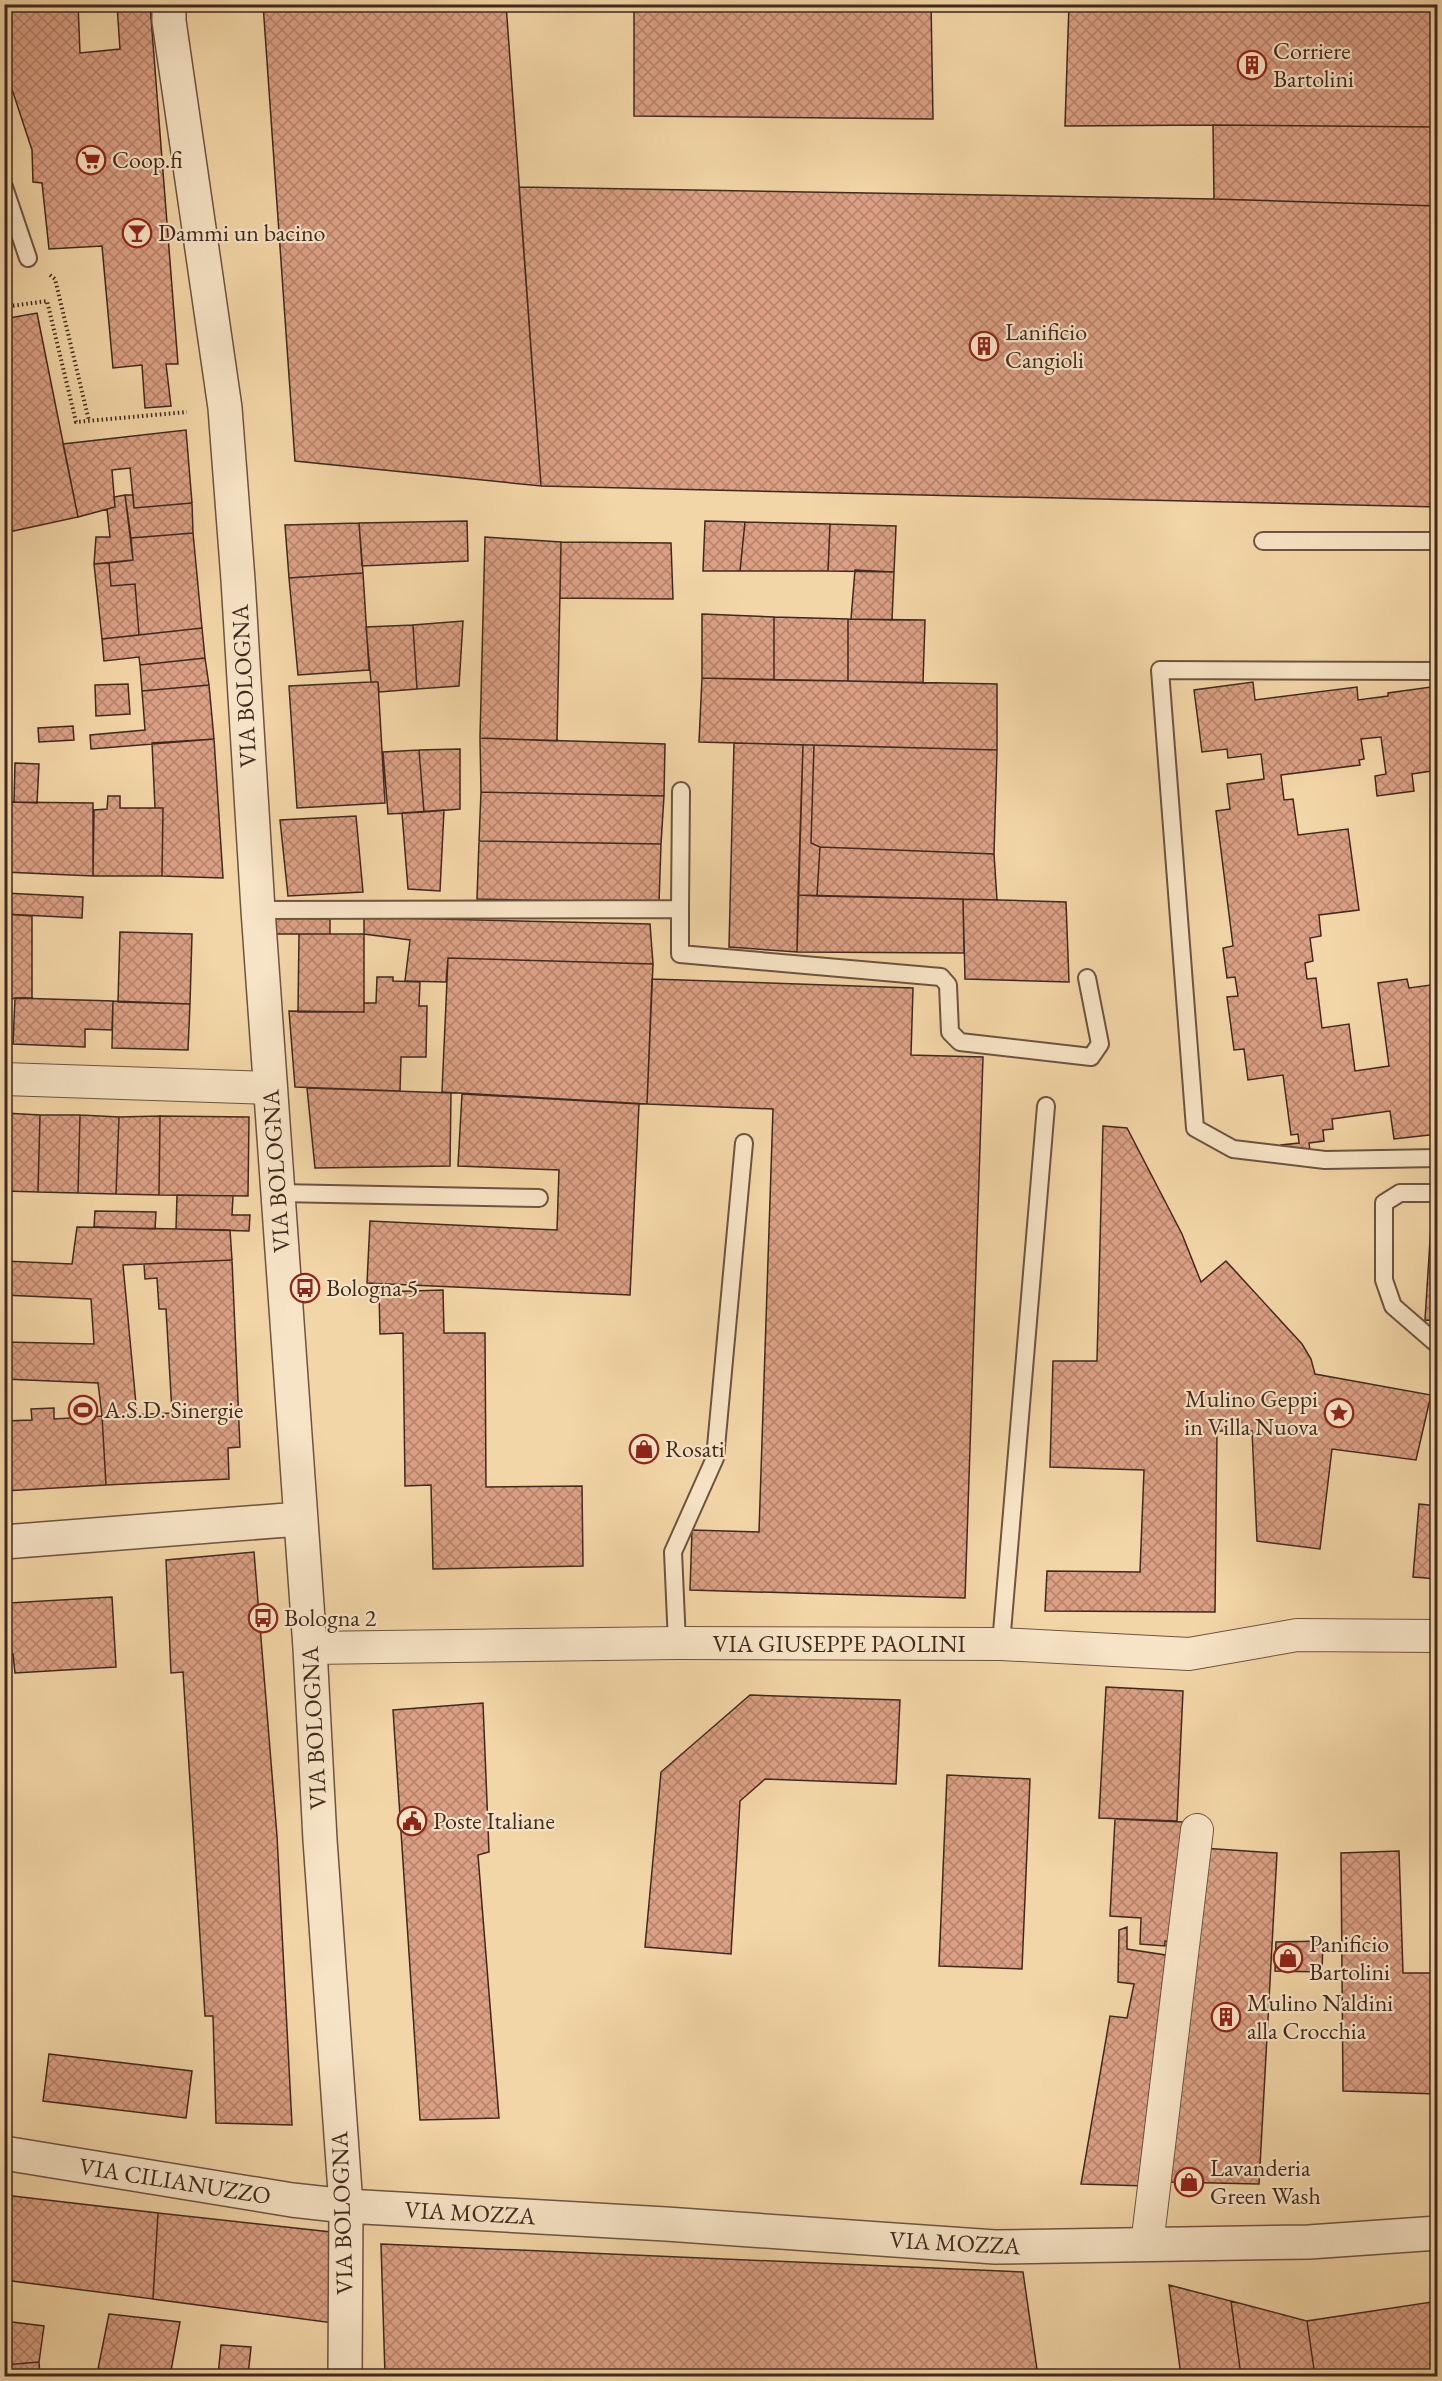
<svg xmlns="http://www.w3.org/2000/svg" width="1442" height="2381" viewBox="0 0 1442 2381" font-family="'EB Garamond',serif">
<style>
.building{fill:url(#building-cross-hatch);stroke:#3f291f;stroke-width:1.5}
.lines{fill:none;stroke-linecap:round;stroke-linejoin:round}
.service-casing{stroke:#6c5441;stroke-width:20}
.minor-casing{stroke:#6c5441;stroke-width:34}
.tertiary-casing{stroke:#6c5441;stroke-width:36}
.path{stroke:#3f291f;stroke-width:4;stroke-dasharray:1.5 3;stroke-linecap:butt}
.service{stroke:#f7e4c6;stroke-width:16}
.minor{stroke:#f7e4c6;stroke-width:32}
.tertiary{stroke:#f7e4c6;stroke-width:33}
.labels{text-anchor:middle;stroke-width:4.5;stroke-linejoin:round;paint-order:stroke}
.poi-label{font-size:24px;fill:#3f291f;stroke:#f7e4c6;text-anchor:start}
.street-label{font-size:24px;fill:#3f291f;stroke:#f7e4c6}
</style>
<defs>
<pattern id="building-cross-hatch" width="8" height="8" patternUnits="userSpaceOnUse" patternTransform="scale(1.5)"><rect width="8" height="8" fill="#dba084"/><path d="M0 0l8 8M0 8l8-8" fill="none" stroke="#b3826b"/></pattern>
</defs>
<rect width="100%" height="100%" fill="#f3d6a7"/>
<filter id="stains"><feTurbulence type="fractalNoise" baseFrequency=".00333" numOctaves="4"/><feColorMatrix values="0 0 0 0 .2 0 0 0 0 .09 0 0 0 0 .02 0 0 0 .5 -.17"/></filter>
<radialGradient id="worn" r=".72"><stop offset=".6" stop-color="#630" stop-opacity="0"/><stop offset="1" stop-color="#630" stop-opacity=".3"/></radialGradient>
<!-- building -->
<path class="building" d="M4,4H78L80,53L120,49L117,5H150L178,364H166L171,406L145,408L142,365L113,368L102,246L49,249L42,183L33,182L32,150L4,65Z
M263,4H506L541,486L295,461Z
M634,4H931L933,119L634,116Z
M1069,4H1438V127L1213,125L1065,126Z
M1213,125L1438,127V206L1214,199Z
M519,187L1214,199L1438,206V507L541,486Z
M37,313L78,517L4,533V319Z
M186,430L192,503L134,508L130,468L112,470L115,507L78,517L63,444Z
M125,495L133,560L94,564L96,537H110L107,509L115,507L114,497Z
M125,495H133L134,508L192,503L193,533L131,538Z
M467,521L468,561L362,566L359,523Z
M705,521L745,522L740,571H703Z
M745,522L830,524L828,571H740Z
M359,523L363,573L289,578L285,525Z
M830,524L896,526L894,572L828,571Z
M193,533L202,628L139,635L135,584L111,586L109,563L133,560L131,538Z
M485,537L561,542L557,741L480,738Z
M561,542L671,543L673,599L560,598Z
M109,563L111,586L135,584L139,635L102,639L94,564Z
M855,570L894,572L892,620L851,619Z
M363,573L369,670L298,675L289,578Z
M702,614L774,617V680L702,678Z
M774,617L848,619V681L774,680Z
M848,619L925,620L923,683L848,681Z
M463,621L459,686L417,689L413,625Z
M413,625L417,689L379,692L378,682H371L366,627Z
M202,628L205,658L140,665L139,657L104,661L102,639Z
M205,658L209,685L142,691L140,665Z
M702,678L997,684V750L699,742Z
M371,682H378L385,803L297,808L289,686Z
M1253,682L1255,700L1357,687L1358,700L1388,696V693L1438,686V770L1412,774L1414,791L1377,796L1375,776L1386,774L1381,737L1361,739L1364,759L1359,760L1360,765L1281,775L1284,800L1293,799L1298,835L1348,829L1359,910L1319,915L1321,936L1310,938L1313,961L1305,963L1307,979L1316,978L1322,1028L1349,1024L1355,1071L1389,1066L1378,983L1407,979L1409,988L1438,984V1134L1394,1139L1390,1111L1332,1119L1333,1129L1323,1130L1324,1141L1309,1143L1310,1150L1282,1154L1281,1145L1299,1143L1298,1134L1291,1135L1283,1075L1248,1080L1244,1049L1234,1050L1227,997L1238,996L1235,977L1227,978L1223,948L1233,946L1216,811L1230,809L1227,784L1264,779L1261,754L1228,758L1227,749L1202,752L1194,690Z
M128,684L130,714L96,716L95,685Z
M209,685L214,739L91,749L90,735L145,730L142,691Z
M73,726L74,740L39,742L38,728Z
M480,738L665,744L664,796L481,792Z
M214,739L223,878L162,876L163,808H155L152,743Z
M734,743L803,745L797,952L729,947Z
M803,745H814L811,843L820,847L817,896L798,895Z
M814,745L997,750L994,854L820,847L811,843Z
M460,749V809L424,812L419,750Z
M419,750L424,812L388,814L383,752Z
M15,763L39,764L37,803L14,802Z
M481,792L664,796L661,844L479,841Z
M108,796H120V808H163L162,876H93L94,810L107,809Z
M4,802L93,803V876L4,872Z
M444,810L440,891L408,889L402,813Z
M356,816L363,892L288,896L280,820Z
M479,841L661,844L659,903L477,899Z
M820,847L994,854L997,900L817,896Z
M4,893L83,897L82,918L4,914Z
M798,895L963,899L964,953L797,952Z
M963,899L1066,902L1069,982L965,979Z
M364,911L395,912V918L650,924L653,964L448,958L446,982L405,981L410,940L364,934Z
M4,914L32,916V998L4,999Z
M275,914H308V919H330V934H275Z
M120,932L192,934L190,1004L118,1002Z
M299,934H364V1012H298Z
M448,958L653,964L647,1104L442,1092Z
M377,977H393V981L420,982L419,1006H427L426,1057H401L400,1091L295,1087L289,1011L364,1012V1003H376Z
M652,979L913,988L911,1055L983,1057L965,1598L690,1590L692,1530L759,1532L773,1109L647,1104Z
M15,998L113,1001L112,1030L85,1029V1047L13,1044Z
M113,1001L190,1004L188,1050L112,1048Z
M307,1088L451,1093L450,1166L315,1168Z
M462,1094L639,1104L630,1295L367,1283L370,1221L557,1230L559,1170L458,1166Z
M4,1113L40,1115L38,1192L4,1191Z
M40,1115H80L78,1193L38,1192Z
M80,1115L119,1117L116,1194L78,1193Z
M160,1116L159,1195L116,1194L119,1117Z
M160,1116L249,1117L248,1196L159,1195Z
M1103,1126L1127,1128L1182,1234L1201,1282L1226,1261L1302,1344L1311,1359L1315,1374L1431,1395L1416,1460L1332,1449L1320,1549L1257,1541L1252,1431H1217L1215,1612L1045,1611L1047,1571L1140,1572L1144,1470L1050,1467L1053,1361H1097Z
M177,1195L233,1196L232,1215H250L249,1231L176,1229Z
M1432,1209L1438,1210V1321L1425,1320Z
M95,1211L156,1212L155,1229L94,1227Z
M77,1227L230,1230L232,1260L123,1265L137,1415L102,1416L98,1383L4,1379V1342L94,1344L91,1299L4,1295V1261L72,1264Z
M232,1260L240,1447L228,1448L229,1479L106,1485L102,1416L172,1413L166,1309H159L157,1278L145,1279L144,1264Z
M443,1290L444,1333H485L486,1487L582,1486L583,1566L433,1569L431,1485L405,1486L403,1333L380,1334L379,1292Z
M54,1408V1419L102,1416L106,1485L4,1491V1421L32,1420L31,1409Z
M1419,1504L1438,1506V1579L1413,1577Z
M254,1552L277,1836L292,2125L216,2123L213,2016H205L183,1672L171,1673L166,1560Z
M4,1582H8L9,1603L112,1597L116,1667L15,1673L13,1654L4,1655Z
M1106,1687L1183,1691L1177,1821L1099,1818Z
M750,1695L900,1700L896,1784L765,1779L740,1801L731,1954L645,1947L661,1772Z
M483,1703L489,1852L478,1855L499,2118L420,2120L393,1710Z
M947,1775L1030,1779L1022,1969L939,1966Z
M1115,1819L1183,1822L1178,1942L1165,1941V1946L1140,1944L1141,1918L1110,1916Z
M1202,1848L1277,1853L1259,2184L1168,2182Z
M1399,1851L1403,1973H1438V2094L1343,2091L1341,1853Z
M1127,1927V1949L1172,1956L1146,2186L1081,2184L1110,2016L1127,2018L1134,1984L1118,1982L1119,1930Z
M1323,1941L1322,1972L1275,1971L1276,1942Z
M49,2054L192,2071L186,2118L43,2101Z
M4,2195L158,2213L153,2299L4,2280Z
M158,2213L331,2232L333,2323L153,2299Z
M381,2244L1023,2272L1038,2376H385Z
M1169,2285L1231,2301L1241,2376H1181Z
M1231,2301L1307,2321L1315,2376H1241Z
M1438,2301V2376H1315L1307,2321Z
M109,2314L180,2322L170,2376H142L98,2369Z
M4,2321L44,2326L39,2362L4,2365Z
M221,2345L251,2347L248,2376H218Z
M39,2362L40,2376H4V2365Z"/>
<g class="lines">
<!-- service casing -->
<g class="service-casing">
<path id="service" d="M4,187L28,258
M1263,541H1438
M1438,671L1160,670L1195,1128L1233,1149L1325,1160L1438,1158
M680,909L681,791
M258,910L680,909V954L941,977L948,985L950,1032L960,1042L1091,1057L1100,1044L1087,978
M278,1193L539,1198
M1438,1193H1400L1384,1203V1280L1393,1306L1438,1345
M677,1643L673,1552L715,1458L744,1143
M1001,1644L1046,1106"/>
</g>
<!-- minor casing -->
<g class="minor-casing">
<path id="minor" d="M4,1079L270,1088
M310,1648L677,1643L1001,1644L1189,1654L1297,1635L1438,1636
M1147,2245L1197,1830"/>
</g>
<!-- tertiary casing -->
<g class="tertiary-casing">
<path id="tertiary" d="M169,4V21L225,408L238,580L258,910L310,1648L320,1840L346,2206L345,2376
M4,1542L300,1519
M4,2153L292,2200L346,2206L666,2224L995,2247L1309,2242L1438,2233"/>
</g>
<!-- path -->
<path class="path" d="M50,275L55,279L89,421
M4,307L47,301L76,422L187,412"/>
<!-- service -->
<use href="#service" class="service"/>
<!-- minor -->
<use href="#minor" class="minor"/>
<!-- tertiary -->
<use href="#tertiary" class="tertiary"/>
</g>
<!-- icons -->
<defs>
<g id="building-ring" transform="scale(1.5)"><circle r="9.5" fill="#f7e4c6" stroke="#8f2418" stroke-width="1.5"/><path d="M-4-6H4V6H1V3H-1V6H-4ZM-2.5-4.3h1.7v1.8h-1.7ZM.8-4.3h1.7v1.8H.8ZM-2.5-1h1.7V.8h-1.7ZM.8-1h1.7V.8H.8Z" fill="#8f2418"/></g>
<g id="supermarket-ring" transform="scale(1.5)"><circle r="9.5" fill="#f7e4c6" stroke="#8f2418" stroke-width="1.5"/><path d="M-6-5.5h2.5l.6 2H6L4.5 2H-2.5L-4.4-4H-6ZM-1.5 3.2a1.3 1.3 0 1 0 .1 0ZM3 3.2a1.3 1.3 0 1 0 .1 0Z" fill="#8f2418"/></g>
<g id="bar-ring" transform="scale(1.5)"><circle r="9.5" fill="#f7e4c6" stroke="#8f2418" stroke-width="1.5"/><path d="M-6-5H6L.8 .8V4.5H3.5V6h-7V4.5H-.8V.8Z" fill="#8f2418"/></g>
<g id="bus-ring" transform="scale(1.5)"><circle r="9.5" fill="#f7e4c6" stroke="#8f2418" stroke-width="1.5"/><path d="M-5-6H5V4H4V6H2V4H-2V6H-4V4H-5ZM-3.5-4V0h7V-4ZM-3.5 1.2v1.5H-2V1.2ZM2 1.2v1.5H3.5V1.2Z" fill="#8f2418"/></g>
<g id="stadium-ring" transform="scale(1.5)"><circle r="9.5" fill="#f7e4c6" stroke="#8f2418" stroke-width="1.5"/><path d="M0-5a6.5 5 0 1 0 0 10a6.5 5 0 1 0 0-10ZM-3.5-1.8h7v3.6h-7Z" fill="#8f2418"/></g>
<g id="sight-ring" transform="scale(1.5)"><circle r="9.5" fill="#f7e4c6" stroke="#8f2418" stroke-width="1.5"/><path d="M0-6L1.8-2.2L6-1.7L2.9 1.2L3.7 5.4L0 3.3L-3.7 5.4L-2.9 1.2L-6-1.7L-1.8-2.2Z" fill="#8f2418"/></g>
<g id="shop-ring" transform="scale(1.5)"><circle r="9.5" fill="#f7e4c6" stroke="#8f2418" stroke-width="1.5"/><path d="M-5-2.5h2.3a2.7 3.5 0 0 1 5.4 0H5L5.5 6h-11ZM-1.5-2.5h3a1.5 2.3 0 0 0-3 0Z" fill="#8f2418"/></g>
<g id="civic-ring" transform="scale(1.5)"><circle r="9.5" fill="#f7e4c6" stroke="#8f2418" stroke-width="1.5"/><path d="M-.6-6.5H3V-4.5H.6V-3L4-1V1h2V6H-6V1h2V-1L-.6-3ZM-1.2 2.5V6h2.4V2.5Z" fill="#8f2418"/></g>
</defs>
<g fill-rule="evenodd">
<use href="#building-ring" x="1252" y="65"/>
<use href="#supermarket-ring" x="91" y="160"/>
<use href="#bar-ring" x="137" y="233"/>
<use href="#building-ring" x="984" y="346"/>
<use href="#bus-ring" x="305" y="1288"/>
<use href="#stadium-ring" x="83" y="1410"/>
<use href="#sight-ring" x="1339" y="1413"/>
<use href="#shop-ring" x="644" y="1449"/>
<use href="#bus-ring" x="263" y="1618"/>
<use href="#civic-ring" x="412" y="1821"/>
<use href="#shop-ring" x="1288" y="1958"/>
<use href="#building-ring" x="1226" y="2017"/>
<use href="#shop-ring" x="1189" y="2182"/>
</g>
<g class="labels">
<!-- poi labels -->
<g class="poi-label">
<text x="1273" y="59">Corriere<tspan x="1273" dy="28">Bartolini</tspan></text>
<text x="112" y="168">Coop.fi</text>
<text x="158" y="241">Dammi un bacino</text>
<text x="1005" y="340">Lanificio<tspan x="1005" dy="28">Cangioli</tspan></text>
<text x="326" y="1296">Bologna 5</text>
<text x="1318" y="1407" text-anchor="end">Mulino Geppi<tspan x="1318" dy="28">in Villa Nuova</tspan></text>
<text x="104" y="1418">A.S.D. Sinergie</text>
<text x="665" y="1457">Rosati</text>
<text x="284" y="1626">Bologna 2</text>
<text x="433" y="1829">Poste Italiane</text>
<text x="1309" y="1952">Panificio<tspan x="1309" dy="28">Bartolini</tspan></text>
<text x="1247" y="2011">Mulino Naldini<tspan x="1247" dy="28">alla Crocchia</tspan></text>
<text x="1210" y="2176">Lavanderia<tspan x="1210" dy="28">Green Wash</tspan></text>
</g>
<!-- street labels -->
<g class="street-label">
<text transform="translate(244 686) rotate(-93)" y="8">VIA BOLOGNA</text>
<text transform="translate(276 1171) rotate(-94)" y="8">VIA BOLOGNA</text>
<text x="839" y="1652">VIA GIUSEPPE PAOLINI</text>
<text transform="translate(314 1728) rotate(-93)" y="8">VIA BOLOGNA</text>
<text transform="translate(175 2181) rotate(9)" y="8">VIA CILIANUZZO</text>
<text transform="translate(342 2213) rotate(-92)" y="8">VIA BOLOGNA</text>
<text transform="translate(470 2213) rotate(3)" y="8">VIA MOZZA</text>
<text transform="translate(955 2243) rotate(3)" y="8">VIA MOZZA</text>
</g>
</g>
<!-- margin -->
<rect width="1442" height="2381" fill="none" stroke="#f3d6a7" stroke-width="24"/>
<rect x="6" y="6" width="1430" height="2369" fill="none" stroke="#3f291f" stroke-width="3"/>
<rect x="12" y="12" width="1418" height="2357" fill="none" stroke="#3f291f" stroke-width="1.5"/>
<rect width="100%" height="100%" filter="url(#stains)"/>
<rect width="100%" height="100%" fill="url(#worn)"/>
</svg>
